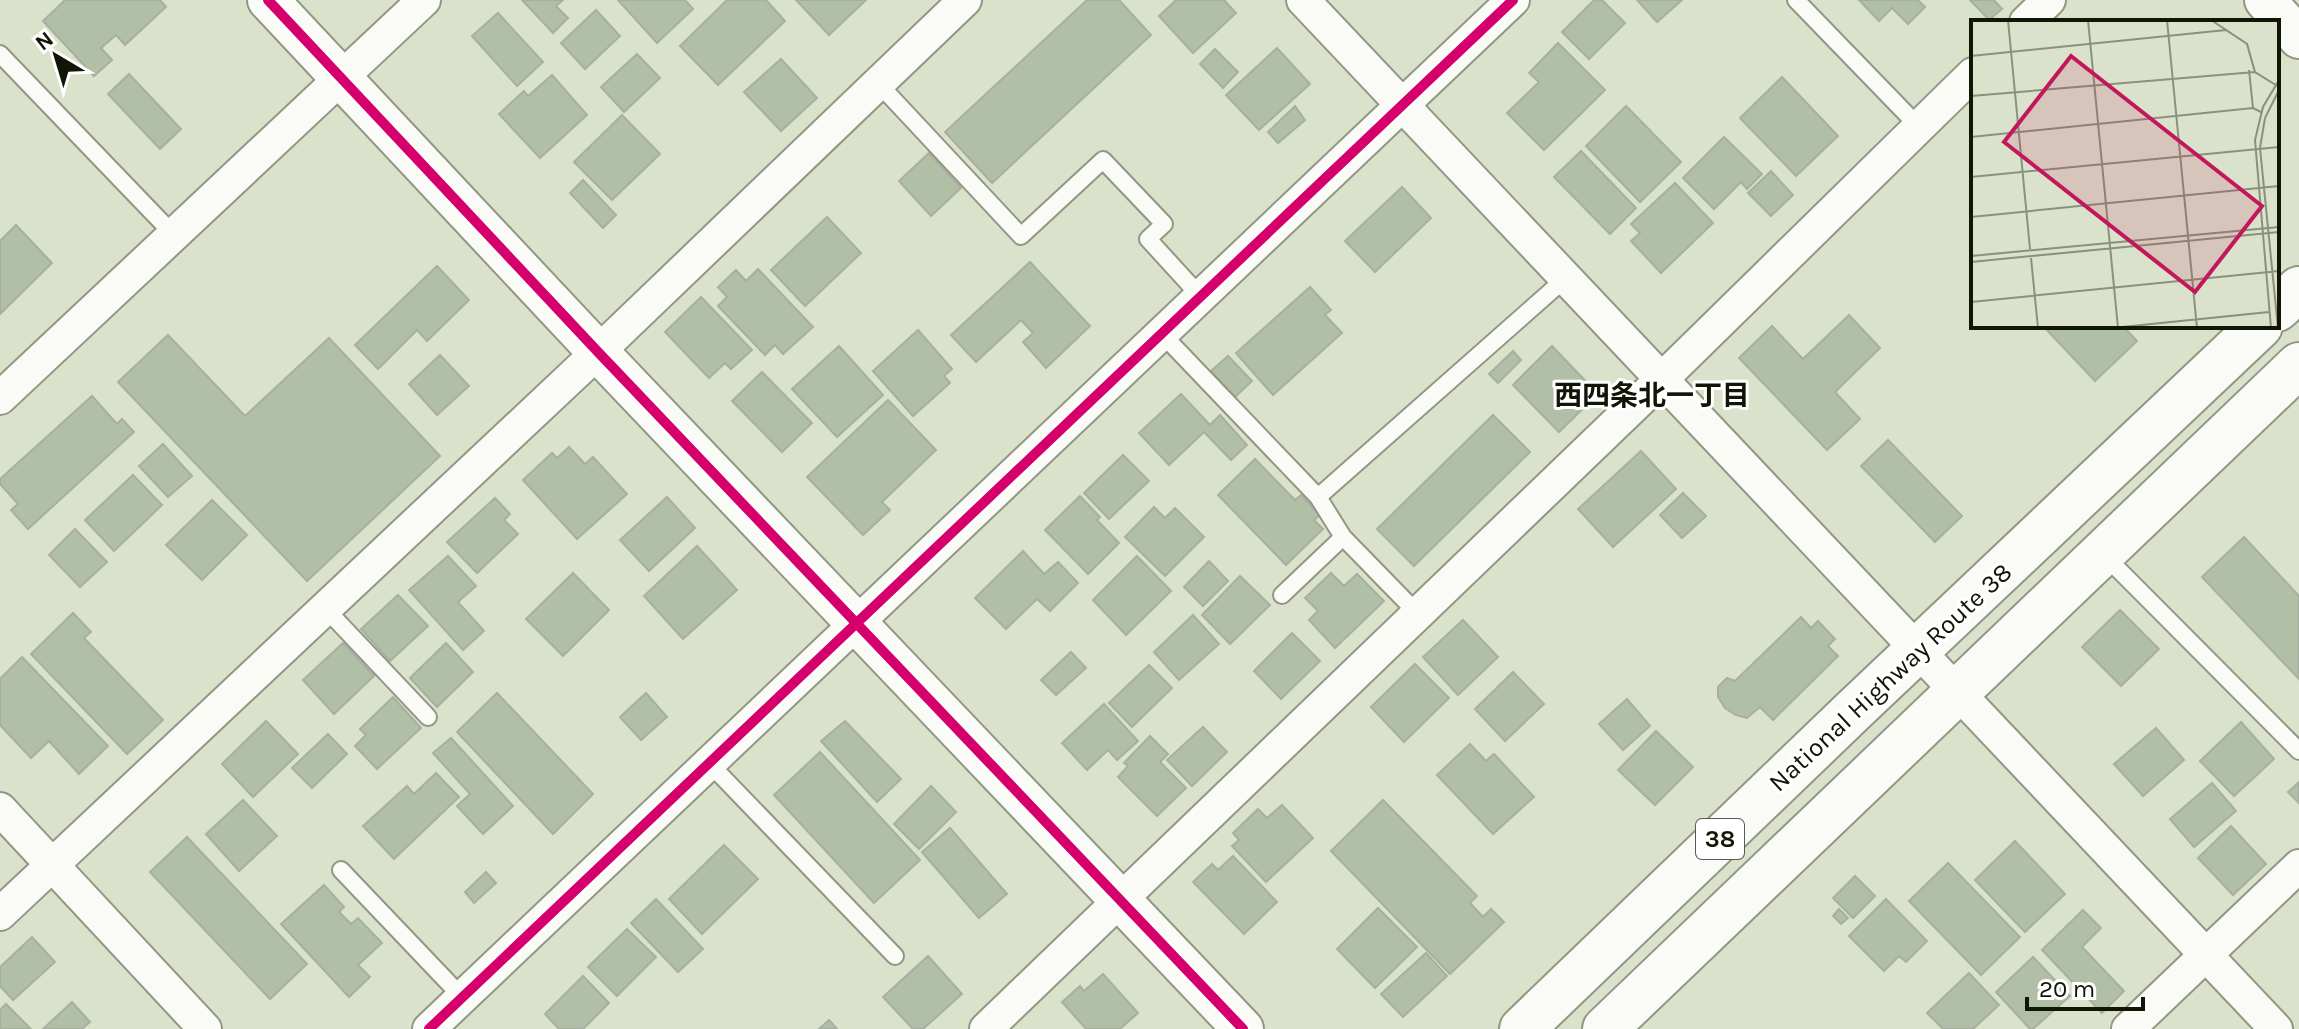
<svg xmlns="http://www.w3.org/2000/svg" width="2299" height="1029" viewBox="0 0 2299 1029" font-family="Karla,'Noto Sans JP',sans-serif">
<style>
.building{fill:#b1bfa7;stroke:#a7b0a0;stroke-width:2}
.lines{fill:none;stroke-linecap:round;stroke-linejoin:round}
.service-casing{stroke:#919685;stroke-width:20}
.minor-casing{stroke:#919685;stroke-width:36}
.tertiary-casing{stroke:#919685;stroke-width:44}
.trunk-casing{stroke:#919685;stroke-width:48}
.service{stroke:#fafbf7;stroke-width:16}
.minor{stroke:#fafbf7;stroke-width:32}
.tertiary{stroke:#fafbf7;stroke-width:40}
.trunk{stroke:#fafbf7;stroke-width:44}
.cycleway-casing{stroke:#fff;stroke-width:15}
.cycleway{stroke:#d6006c;stroke-width:10}
.labels{text-anchor:middle;stroke-width:6;stroke-linejoin:round;paint-order:stroke}
.shield{fill:#fff;stroke:#585b51;stroke-width:2}
.shield-label{font-size:24px;font-weight:bold;fill:#111506}
.street-label{font-size:26px;fill:#111506;stroke:#fff}
.neighbourhood-label{font-size:28px;font-weight:bold;fill:#111506;stroke:#fff}
.inset-road{fill:none;stroke:#8a907c;stroke-width:2}
.view{fill:#c2185b;fill-opacity:0.15;stroke:#c2185b;stroke-width:4}
.inset-edge{fill:none;stroke:#111506;stroke-width:4}
</style>
<rect width="100%" height="100%" fill="#dbe2cb"/>
<!-- building -->
<path class="building" d="M65,0H160L166,7L125,45L116,35L101,48L112,60L94,76L43,21Z
M522,0H563L556,6L568,18L553,33Z
M618,0H685L693,9L657,43Z
M727,0H766L785,21L718,85L680,46Z
M796,0H866L829,35Z
M1087,0H1119L1151,35L992,183L945,132Z
M1176,0H1224L1236,13L1193,53L1159,16Z
M1594,0H1602L1625,23L1589,59L1562,32Z
M1637,0H1682L1657,22Z
M1859,0H1918L1925,7L1908,24L1892,8L1879,21Z
M1970,0H1994L2002,9L1989,20Z
M596,10L620,36L585,69L561,43Z
M498,13L543,62L517,86L472,36Z
M1558,43L1605,90L1544,150L1507,113L1539,82L1529,73Z
M1277,48L1310,84L1259,130L1226,95Z
M1215,49L1238,72L1223,88L1200,64Z
M637,54L660,78L624,112L601,87Z
M781,59L817,98L781,131L744,92Z
M129,74L181,129L160,149L108,94Z
M552,75L587,115L540,158L499,114L524,91L528,96Z
M1782,77L1838,136L1796,176L1740,118Z
M1295,106L1305,120L1278,143L1268,132Z
M1626,106L1681,162L1640,202L1586,146Z
M622,115L660,154L612,200L574,162Z
M1724,137L1762,174L1747,189L1741,182L1714,209L1683,178Z
M1581,151L1636,208L1610,234L1554,177Z
M929,153L961,188L931,216L899,181Z
M1771,171L1793,195L1771,216L1748,193Z
M583,180L616,215L603,228L570,193Z
M1675,183L1713,223L1661,273L1631,241L1640,233L1631,224Z
M1402,187L1431,218L1375,272L1345,241Z
M827,217L861,253L805,306L771,270Z
M16,225L52,263L0,314V241Z
M1030,262L1090,326L1046,368L1023,342L1033,333L1021,320L976,362L951,335Z
M437,266L469,300L427,341L417,330L378,369L355,345Z
M758,269L813,327L783,354L775,345L765,355L718,306L727,297L718,287L736,270L746,281Z
M1310,287L1331,310L1325,315L1342,333L1273,395L1236,353Z
M701,297L752,350L731,369L725,363L709,378L665,332Z
M1849,315L1880,348L1835,392L1860,419L1827,450L1739,358L1772,326L1803,359Z
M2043,326H2123L2137,341L2095,381Z
M918,330L952,369L944,376L950,383L913,416L873,371Z
M168,335L245,416L329,338L440,456L307,581L118,382Z
M839,346L883,395L837,437L792,389Z
M1552,346L1598,394L1559,432L1513,385Z
M1513,351L1521,360L1498,383L1489,374Z
M440,355L469,386L437,415L409,384Z
M1228,356L1252,381L1235,397L1211,371Z
M762,372L812,423L782,452L732,401Z
M1181,394L1210,425L1220,415L1247,445L1231,460L1204,432L1169,465L1139,433Z
M92,396L117,424L122,419L134,432L28,529L11,510L18,504L0,484V479Z
M888,400L936,450L882,502L890,510L863,535L807,477Z
M1493,415L1530,452L1414,566L1377,529Z
M1888,440L1962,516L1935,542L1861,466Z
M163,444L192,476L168,497L139,466Z
M569,447L585,464L593,457L627,494L577,539L523,480L552,453L557,458Z
M1641,451L1676,489L1613,547L1578,509Z
M1123,455L1149,481L1109,519L1084,493Z
M1255,459L1295,500L1301,495L1320,515L1314,520L1323,529L1286,565L1218,495Z
M133,475L162,505L114,551L85,520Z
M1683,493L1706,516L1682,538L1660,515Z
M1080,496L1100,517L1097,520L1119,543L1088,574L1045,530Z
M667,497L695,528L649,571L620,540Z
M495,498L510,514L504,520L518,534L477,573L447,542Z
M212,500L247,535L202,580L166,545Z
M1154,507L1165,518L1175,508L1204,537L1165,576L1125,537Z
M75,529L107,562L80,587L49,555Z
M2244,537L2299,596V679L2202,577Z
M697,546L737,590L683,639L644,596Z
M1023,551L1044,574L1058,562L1078,583L1050,611L1037,599L1006,629L975,598Z
M448,556L476,586L458,602L484,631L463,650L409,590Z
M1137,556L1171,591L1126,635L1093,600Z
M1209,561L1228,581L1203,606L1184,587Z
M573,573L609,610L563,656L526,619Z
M1331,573L1344,586L1357,574L1384,601L1335,648L1309,620L1318,611L1305,598Z
M1240,576L1270,605L1230,644L1202,615Z
M398,595L428,626L390,661L361,629Z
M2120,610L2159,649L2121,686L2082,647Z
M73,613L91,632L84,638L163,720L127,754L31,654Z
M1193,615L1219,644L1179,680L1154,652Z
M1801,617L1811,628L1818,621L1835,639L1828,646L1838,656L1773,720L1760,707L1747,718L1736,715L1725,708L1718,697V687L1727,678L1735,681Z
M1463,620L1498,657L1458,695L1423,657Z
M1292,633L1320,661L1281,699L1254,671Z
M343,643L374,676L334,714L303,680Z
M446,643L473,672L437,707L410,678Z
M1071,652L1086,668L1056,695L1041,680Z
M22,657L108,746L79,774L49,741L31,758L0,725V679Z
M1415,664L1449,698L1404,742L1371,707Z
M1149,665L1172,688L1132,727L1109,703Z
M1513,672L1544,704L1505,741L1475,709Z
M497,693L593,794L553,834L457,732Z
M646,693L667,717L641,740L620,717Z
M393,697L421,728L377,769L355,746L366,735L360,729Z
M1627,699L1650,726L1623,750L1599,724Z
M1104,704L1138,741L1117,760L1108,750L1087,770L1062,743Z
M266,721L298,754L253,797L222,764Z
M845,721L901,779L877,802L821,741Z
M2241,722L2274,759L2234,796L2200,761Z
M1203,727L1227,752L1192,786L1167,760Z
M2156,728L2184,760L2143,796L2114,764Z
M1656,731L1693,767L1655,805L1618,770Z
M328,734L347,754L312,788L292,768Z
M1150,736L1168,754L1160,762L1186,788L1157,816L1118,777L1128,766L1124,763Z
M451,738L513,806L483,834L457,806L470,794L433,753Z
M1470,744L1486,761L1494,754L1534,797L1493,834L1437,775Z
M820,752L920,860L874,903L774,795Z
M436,773L459,797L394,859L363,826L407,786L414,794Z
M2299,782V803L2288,792Z
M2212,783L2236,811L2194,847L2170,819Z
M931,786L956,812L919,849L894,824Z
M243,800L277,836L239,871L206,834Z
M1383,800L1477,896L1470,903L1483,917L1491,909L1504,922L1450,974L1331,851Z
M1282,805L1313,838L1266,882L1232,846L1239,840L1233,833L1258,809L1267,818Z
M2231,826L2266,864L2233,895L2198,858Z
M950,828L1007,894L979,918L922,852Z
M187,837L307,964L270,999L150,872Z
M2015,841L2065,894L2025,932L1975,880Z
M724,845L758,879L702,934L669,899Z
M1233,856L1277,902L1244,934L1193,882L1212,864L1218,870Z
M1948,863L2020,937L1981,975L1909,901Z
M486,872L496,883L474,903L465,892Z
M1855,876L1875,896L1853,918L1833,898Z
M324,885L344,907L339,912L351,924L358,918L382,943L358,965L370,977L349,997L281,924Z
M656,899L703,949L678,972L631,923Z
M1886,899L1927,941L1906,962L1899,956L1884,971L1849,936Z
M1378,908L1417,947L1375,988L1337,949Z
M1839,909L1848,918L1841,924L1833,916Z
M2083,910L2101,928L2082,947L2124,991L2102,1013L2042,950Z
M627,929L656,957L617,996L588,967Z
M32,937L55,962L13,1000L0,986V967Z
M1426,953L1447,976L1403,1017L1381,994Z
M928,956L962,994L923,1029H913L883,997Z
M2033,957L2070,996L2033,1029H2030L1996,992Z
M1969,973L1999,1005L1973,1029H1943L1927,1013Z
M1103,974L1138,1013L1120,1029H1086L1062,1002L1080,986L1084,991Z
M583,976L609,1003L583,1029H559L545,1014Z
M72,1002L90,1022L82,1029H43Z
M6,1004L31,1029H0V1010Z
M829,1020L837,1029H819Z"/>
<g class="lines">
<!-- service casing -->
<g class="service-casing">
<path id="service" d="M1796,0L1919,127
M0,54L174,235
M878,83L1021,236L1103,160L1164,224L1148,239L1201,297
M1162,334L1318,497L1343,537
M1318,497L1567,277
M2104,555L2299,751
M1282,595L1343,537L1418,614
M325,608L428,717
M709,763L895,956
M341,870L462,997"/>
</g>
<!-- minor casing -->
<g class="minor-casing">
<path id="minor" d="M1303,0L2276,1029
M2026,22L2049,0
M0,398L424,0
M0,809L205,1029
M0,914L598,352L965,0
M429,1029L1513,0
M986,1029L1663,378L1973,74
M2128,1029L2299,866"/>
</g>
<!-- tertiary casing -->
<g class="tertiary-casing">
<path id="tertiary" d="M268,0L598,352L1243,1029
M2265,0L2299,38"/>
</g>
<!-- trunk casing -->
<g class="trunk-casing">
<path id="trunk" d="M2277,309L2299,289
M1522,1029L1855,709L2260,326
M1605,1029L2299,365"/>
</g>
<!-- service -->
<use href="#service" class="service"/>
<!-- minor -->
<use href="#minor" class="minor"/>
<!-- tertiary -->
<use href="#tertiary" class="tertiary"/>
<!-- trunk -->
<use href="#trunk" class="trunk"/>
<!-- cycleway casing -->
<g class="cycleway-casing">
<path id="cycleway" d="M268,0L598,352L1243,1029
M429,1029L1513,0"/>
</g>
<!-- cycleway -->
<use href="#cycleway" class="cycleway"/>
</g>
<g class="labels">
<!-- shield labels -->
<rect class="shield" x="1696" y="819" width="48" height="40" rx="6"/>
<g class="shield-label">
<text x="1720" y="847">38</text>
</g>
<!-- street labels -->
<g class="street-label">
<text transform="translate(1890 677) rotate(-43)" y="9">National Highway Route 38</text>
</g>
<!-- neighbourhood labels -->
<g class="neighbourhood-label">
<text x="1652" y="405">西四条北一丁目</text>
</g>
</g>
<!-- overview -->
<g transform="translate(1971 20)">
<rect width="308" height="308" fill="#dbe2cb"/>
<path class="inset-road" d="M37,0L59,229M117,0L147,308M196,0L226,308M240,0L276,24L284,52L308,67M0,36L255,10M278,50L282,88M0,76L284,52M0,117L282,88L290,92M0,157L308,127M0,197L308,166M0,236L308,207M60,238L67,308M0,242L308,212M0,282L308,251M141,308L298,292M300,308L284,120L292,87L308,60M307,308L289,128L294,98L308,70"/>
<path class="view" d="M100,36L291,186L224,272L33,122Z"/>
<rect width="308" height="308" class="inset-edge"/>
</g>
<!-- north arrow -->
<g transform="translate(56 56) rotate(322)" stroke="#ffffff" stroke-width="6" paint-order="stroke">
<path d="M0-6L14 30L0 20L-14 30Z" fill="#111506"/>
<text y="-12" font-size="22" font-weight="bold" text-anchor="middle" fill="#111506">N</text>
</g>
<!-- scale -->
<path d="M2027 997v12h116v-12" fill="none" stroke="#111506" stroke-width="4"/>
<text x="2039" y="997" font-size="24" fill="#111506" stroke="#ffffff" stroke-width="6" paint-order="stroke">20 m</text>
</svg>
